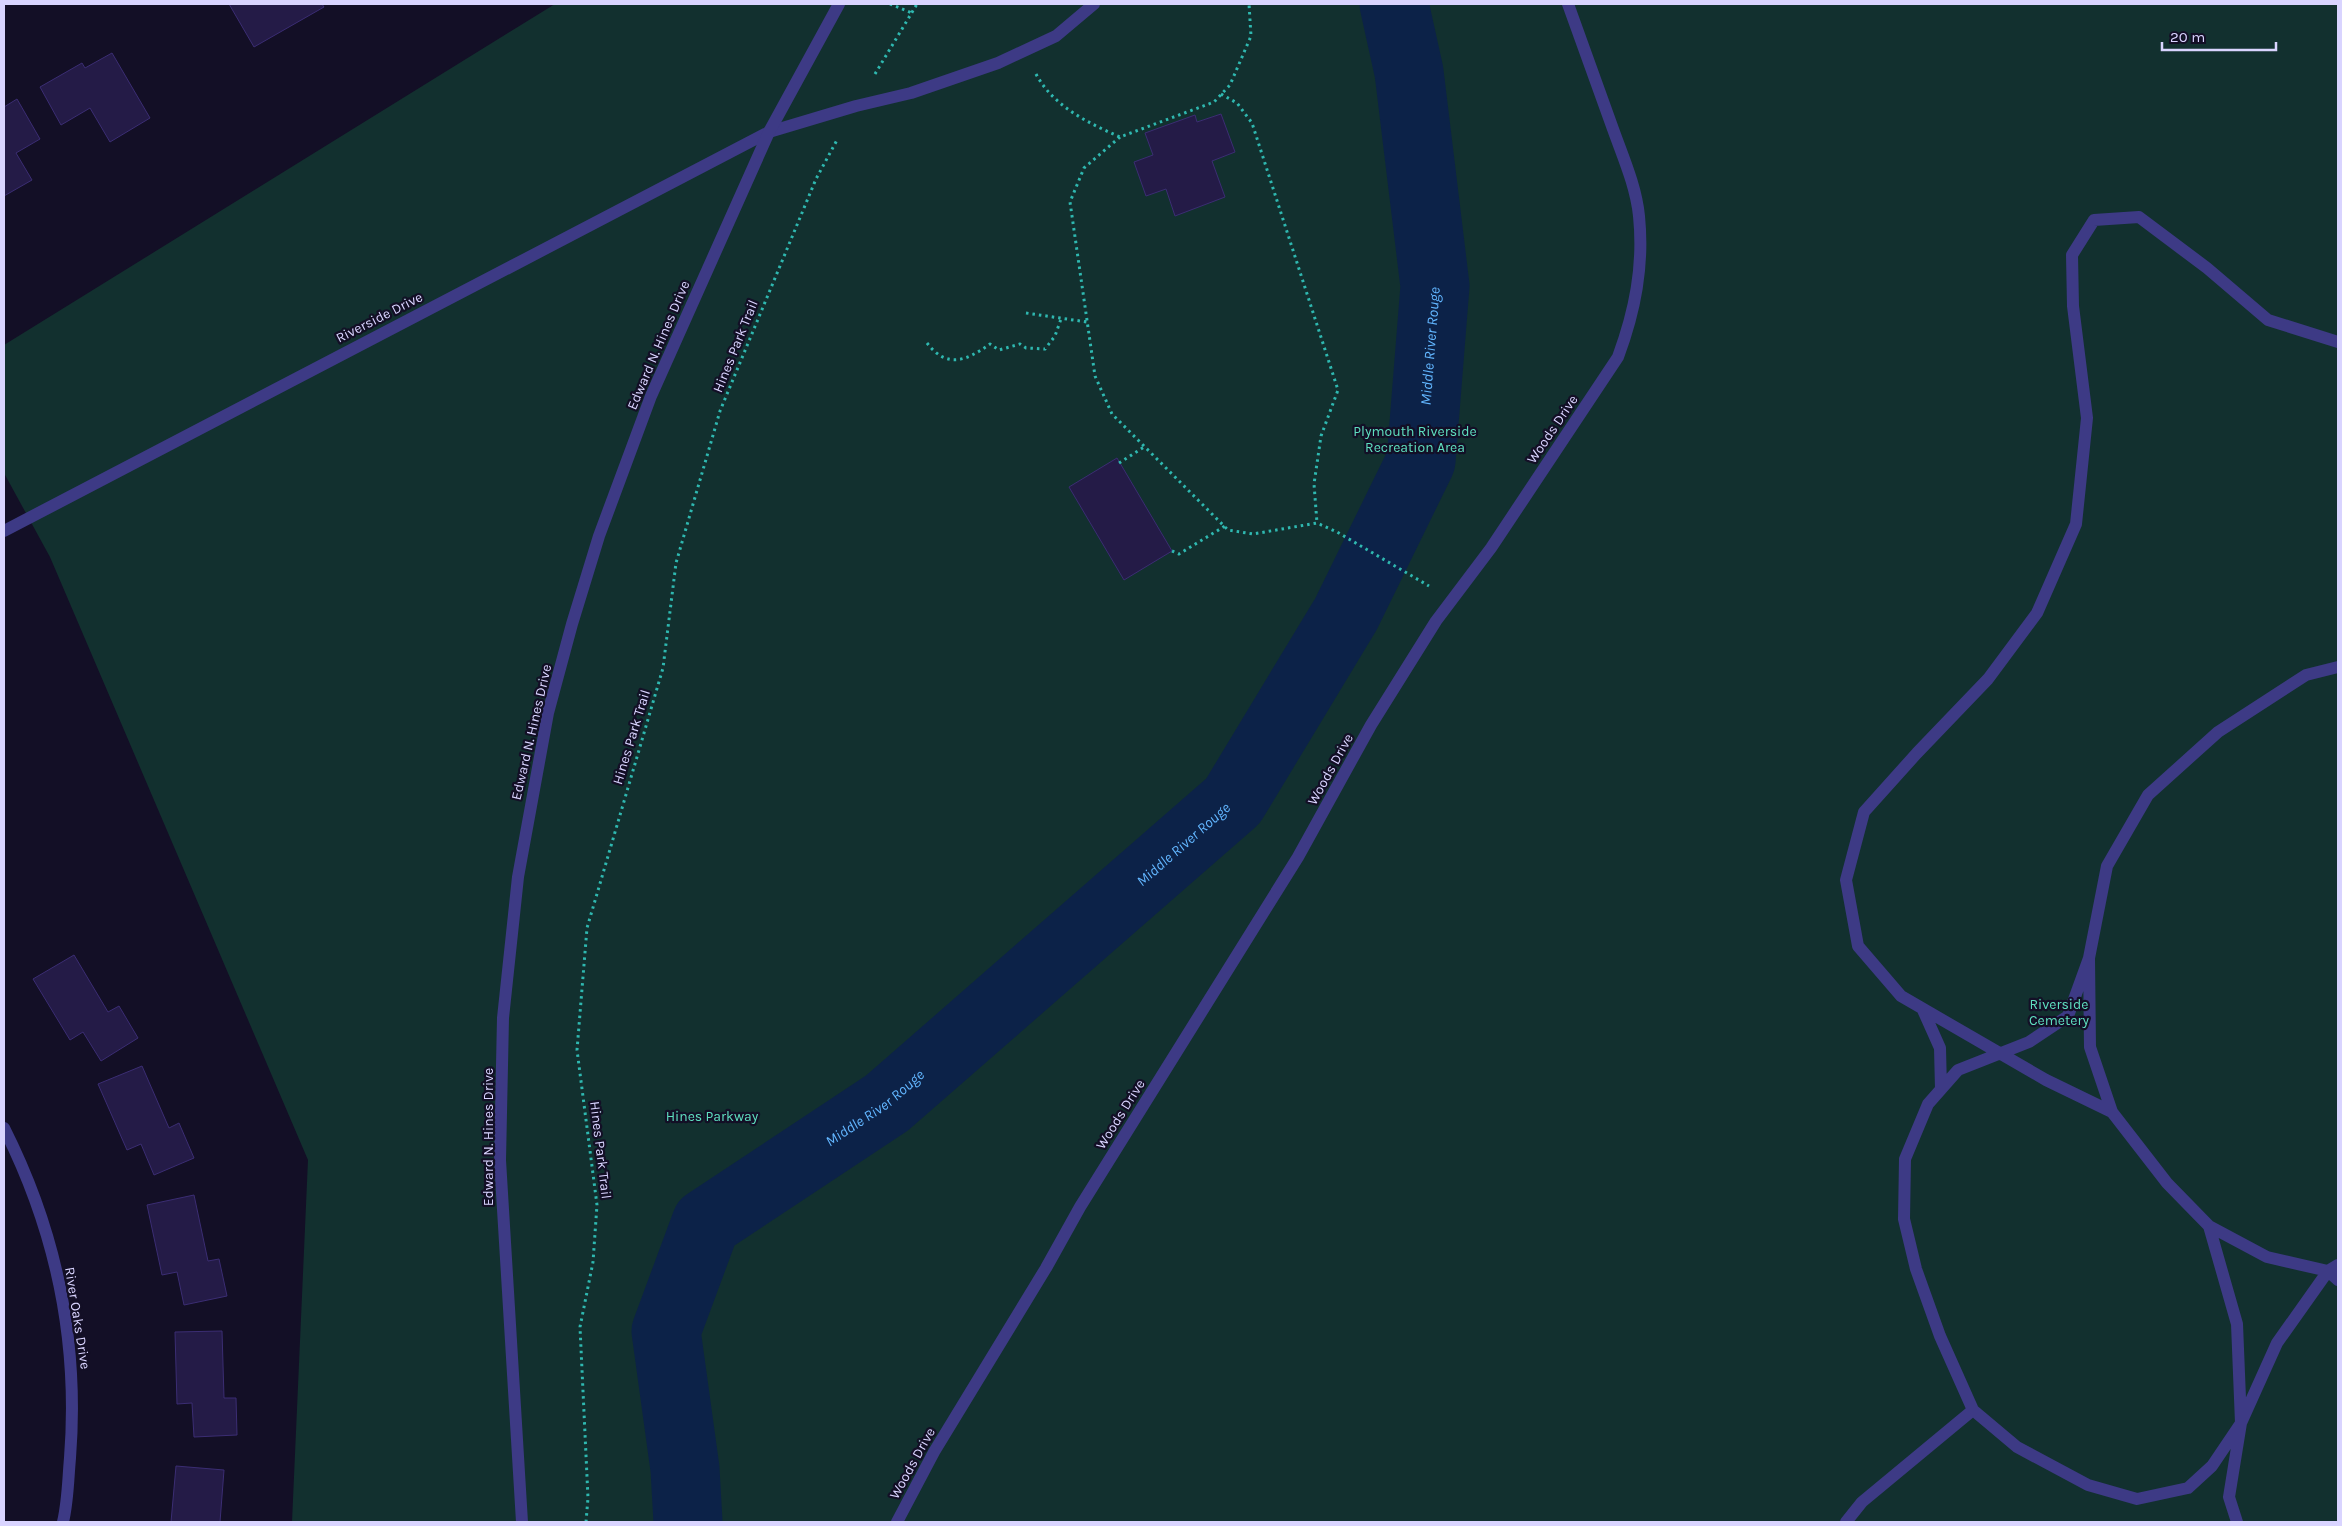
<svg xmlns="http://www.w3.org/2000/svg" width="2342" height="1526" viewBox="0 0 2342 1526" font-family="Karla,sans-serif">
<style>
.green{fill:#12302f}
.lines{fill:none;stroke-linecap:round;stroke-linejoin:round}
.river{stroke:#0c2248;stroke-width:69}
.building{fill:#241b47;stroke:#3b2d73}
.path{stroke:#2fb8b0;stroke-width:3;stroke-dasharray:2.5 4;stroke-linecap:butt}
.service{stroke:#3d3a85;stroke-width:12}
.minor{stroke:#3d3a85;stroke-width:12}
.tertiary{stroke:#3d3a85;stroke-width:12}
.labels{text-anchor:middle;stroke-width:4.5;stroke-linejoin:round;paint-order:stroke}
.street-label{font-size:14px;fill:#d9d4ff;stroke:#130f26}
.park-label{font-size:14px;fill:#5fe0c0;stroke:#130f26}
.water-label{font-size:15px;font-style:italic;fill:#62b6ff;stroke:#130f26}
</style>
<rect width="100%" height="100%" fill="#130f26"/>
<!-- green -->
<path class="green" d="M555,4H2338V1522H292L308,1160L50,557L4,473V345Z"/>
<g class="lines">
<!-- river -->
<path class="river" id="s1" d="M688,1522L685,1469L666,1331L706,1223L887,1103L1233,801L1346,614L1421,461L1435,286L1409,72L1394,4"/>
</g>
<!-- building -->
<path class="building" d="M229,4H322L324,7L254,47Z
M112,53L150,118L110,142L90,108L61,125L40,87L82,63L85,68Z
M17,99L40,139L16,153L32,180L4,196V107Z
M1221,114L1235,152L1212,161L1225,197L1175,216L1166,189L1146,196L1134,162L1153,155L1145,133L1195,115L1197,122Z
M1117,458L1172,551L1124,580L1069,487Z
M74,955L108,1012L119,1006L138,1038L101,1061L83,1032L70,1040L33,979Z
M142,1066L169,1128L179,1123L194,1158L154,1175L141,1144L127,1150L98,1084Z
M194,1195L208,1261L219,1259L227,1296L184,1305L177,1272L162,1275L147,1205Z
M222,1331L224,1398H236L237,1435L194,1437L192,1403L177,1404L175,1332Z
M176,1466L224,1470L220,1522H171Z"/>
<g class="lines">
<!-- path -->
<path class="path" d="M890,4L912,13
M875,74L917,4
M1036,74C1053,106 1088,123 1120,137L1214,102L1230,85L1251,36L1249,4
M1221,94L1237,103L1252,123L1338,390L1321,436L1314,484L1317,523
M1120,137L1084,168L1070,202L1095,376L1112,414L1228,530L1253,534L1317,523L1337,532L1429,586
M1026,313L1087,322
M927,343C947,369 966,361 990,344L999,350L1020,344L1026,348L1045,349L1055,336L1061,319
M1119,463L1144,447
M1172,551L1179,554L1225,526
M586,1522L588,1498L580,1327L593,1262L597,1205L577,1050L587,928L663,668L676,563L720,411L816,179L837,140"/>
<!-- service -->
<path class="service" d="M2089,958L2068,1016L2029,1042L1958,1070L1928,1104L1905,1159L1904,1219L1916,1269L1940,1336L1973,1410L2017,1447L2088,1485L2137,1499L2188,1488L2212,1466L2241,1423L2277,1343L2328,1271L2338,1280
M1923,1010L1940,1048L1941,1089
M2112,1112L2090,1047L2089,958L2107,866L2148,795L2218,732L2306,675L2338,667
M2209,1226L2267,1257L2328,1271L2338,1265
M1846,1522L1862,1502L1973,1410
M2237,1522L2229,1497L2241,1423L2237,1324L2209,1226L2167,1183L2112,1112L2046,1080L1901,996L1858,946L1846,880L1864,812L1917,753L1988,679L2037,613L2076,524L2087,418L2073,306L2072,255L2094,220L2139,217L2207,268L2268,320L2338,342"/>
<!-- minor -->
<path class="minor" d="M4,531L769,132L856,106L911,93L998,63L1056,36L1094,4
M4,1128C56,1231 79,1343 70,1458C68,1480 68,1501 63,1522
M897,1522L934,1452L1046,1268L1080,1207L1298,857L1371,725L1436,621L1491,548L1618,357C1635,311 1644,266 1639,216C1636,186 1623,157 1613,129C1598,87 1583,45 1568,4"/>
<!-- tertiary -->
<path class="tertiary" d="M522,1522L500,1160L503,1018L518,877L548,713L572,624L599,536L651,396L769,132L839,4"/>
</g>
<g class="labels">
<!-- street labels -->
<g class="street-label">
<text transform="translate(379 317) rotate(-27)" y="5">Riverside Drive</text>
<text transform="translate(658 345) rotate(-67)" y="5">Edward N. Hines Drive</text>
<text transform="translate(735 346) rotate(-68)" y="5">Hines Park Trail</text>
<text transform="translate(1552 429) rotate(-56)" y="5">Woods Drive</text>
<text transform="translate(531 732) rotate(-77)" y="5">Edward N. Hines Drive</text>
<text transform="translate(631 737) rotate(-73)" y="5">Hines Park Trail</text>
<text transform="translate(1330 769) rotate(-61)" y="5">Woods Drive</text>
<text transform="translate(1120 1114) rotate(-58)" y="5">Woods Drive</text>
<text transform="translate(488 1137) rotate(-90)" y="5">Edward N. Hines Drive</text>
<text transform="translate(601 1150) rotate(83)" y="5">Hines Park Trail</text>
<text transform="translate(78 1318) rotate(81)" y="5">River Oaks Drive</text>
<text transform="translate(912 1463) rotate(-61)" y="5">Woods Drive</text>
</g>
<!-- park labels -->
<g class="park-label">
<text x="1415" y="436">Plymouth Riverside<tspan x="1415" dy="16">Recreation Area</tspan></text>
<text x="2059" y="1009">Riverside<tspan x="2059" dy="16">Cemetery</tspan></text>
<text x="712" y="1121">Hines Parkway</text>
</g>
<!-- water labels -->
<g class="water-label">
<text dy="5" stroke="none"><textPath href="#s1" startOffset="1488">Middle River Rouge</textPath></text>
<text dy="5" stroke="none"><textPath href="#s1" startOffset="918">Middle River Rouge</textPath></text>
<text dy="5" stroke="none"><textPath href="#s1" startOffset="512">Middle River Rouge</textPath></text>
</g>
</g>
<!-- border -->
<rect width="2342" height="1526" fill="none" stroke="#d9d4ff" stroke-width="10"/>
<!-- scale -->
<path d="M2162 42v8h114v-8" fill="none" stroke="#d9d4ff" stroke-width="2.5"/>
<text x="2170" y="42" font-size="15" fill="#d9d4ff" stroke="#130f26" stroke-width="4" paint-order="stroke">20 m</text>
</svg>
